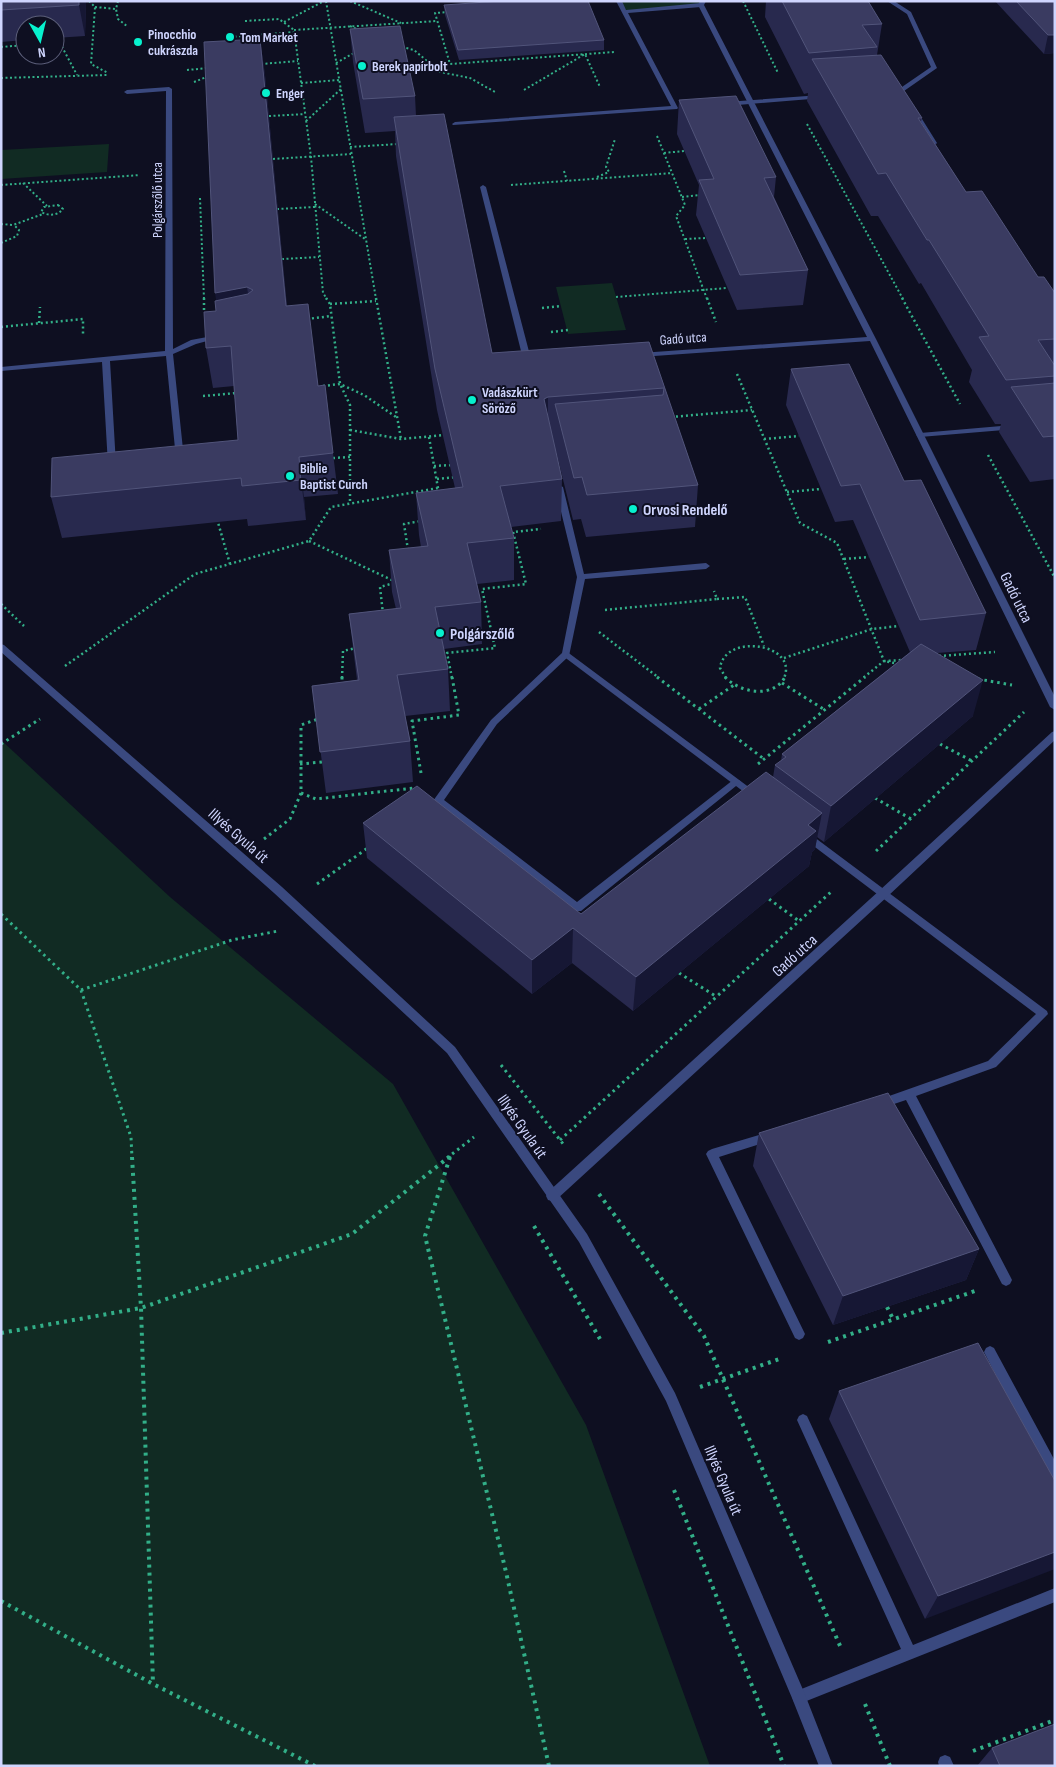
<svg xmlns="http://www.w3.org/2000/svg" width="1056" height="1767" viewBox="0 0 1056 1767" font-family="'Sofia Sans Condensed',sans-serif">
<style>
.green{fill:#112b23}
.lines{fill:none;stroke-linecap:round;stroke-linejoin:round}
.path-far3{stroke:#32af88;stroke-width:2;stroke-dasharray:2 2.5;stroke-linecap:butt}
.path-far2{stroke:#32af88;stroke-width:2.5;stroke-dasharray:2 3;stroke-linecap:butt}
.path-far1{stroke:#32af88;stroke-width:3;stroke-dasharray:2.5 4;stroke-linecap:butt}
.path{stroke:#32af88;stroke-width:4;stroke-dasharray:3 5;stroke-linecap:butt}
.service{fill:#3a497f;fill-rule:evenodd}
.minor{fill:#3a497f;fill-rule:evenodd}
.tertiary{fill:#3a497f;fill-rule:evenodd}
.wall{fill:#28294e}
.shaded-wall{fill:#161734}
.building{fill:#3a3b61;stroke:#51547a}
.poi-dot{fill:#07f1ce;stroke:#0e0f21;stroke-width:2}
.labels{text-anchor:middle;stroke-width:4;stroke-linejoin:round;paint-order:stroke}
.far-poi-label{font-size:14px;font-weight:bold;fill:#cfd5fe;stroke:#0e0f21;text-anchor:start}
.far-street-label{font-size:14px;fill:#cfd5fe;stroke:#0e0f21}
.poi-label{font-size:16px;font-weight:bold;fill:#cfd5fe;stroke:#0e0f21;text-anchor:start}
.street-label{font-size:16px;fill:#cfd5fe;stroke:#0e0f21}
</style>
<rect width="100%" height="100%" fill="#0e0f21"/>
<!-- green -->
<path class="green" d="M619,1H703L701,5L624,12Z
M109,144L107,172L1,179L2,150Z
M612,283L626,330L568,334L556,287Z
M1,740L170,897L393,1084L586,1425L710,1766H1Z"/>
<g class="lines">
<!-- path-far3 -->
<path class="path-far3" d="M89,1L95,7L91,64L108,73
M118,1L116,9L118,19L128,27
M326,1L376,299
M350,1L401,23
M743,1L778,73
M95,7L116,9
M449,12L435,13L450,64L614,52
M245,21L279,19L294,30L311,157L323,293L327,299
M284,22L324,1
M350,26L359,30
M294,30L437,21
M230,37L295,32
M55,43H60L77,75
M1,47L25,45
M402,47L414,50L440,72L470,78L495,92
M336,63L354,53
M261,64L298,61
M187,70L208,68
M1,78L108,75
M194,82L209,76
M301,83L339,80
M524,90L585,54L600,87
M269,116L305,114
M306,121L341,89
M807,124L903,299
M657,136L685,205L676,216L707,299
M350,147L398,144
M664,153L684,151
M273,159L351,154
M564,171L567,181
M597,177L609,172L606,167L615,139
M23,183L47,206
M1,185L140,175
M511,185L672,173
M682,197L700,195
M200,198L204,299
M315,204L365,239
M58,205L63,209C57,216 49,216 41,212L44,207Z
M277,209L315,207
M1,224L13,225L43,214
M685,239L706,238
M1,243L17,236L19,230L14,225
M282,259L319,257
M616,297L727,288"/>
<!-- path-far2 -->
<path class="path-far2" d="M204,298V312
M326,298L330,304L340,384L350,405V503
M376,298L401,439
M707,298L716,322
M902,298L960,404
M330,304L376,301
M542,308L561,306
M307,319L331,316
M39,323L40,307
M1,327L83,319V334
M551,332L568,330
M737,374L800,523L837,543L884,661L863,678
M323,386L340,384L364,395L396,417
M203,396L237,393
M671,417L752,410
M350,430L401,439L445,435
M429,437L439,494
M764,439L799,436
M988,455L1055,578
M333,458L350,457
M434,466L452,465
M437,479L456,477
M787,492L821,489
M217,519L230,564
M309,541L394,581
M408,550L404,524L421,521
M844,559L869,557
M717,599L745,597L764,646
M1,604L24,626
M605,610L717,599L714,591
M383,614L380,587L394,583
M599,632L659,678
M939,656L995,652
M784,658L872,629L899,626
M899,664L884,661L903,660
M65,666L195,574L309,541L331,507L438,488
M342,678L343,651L356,648
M452,678L447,653L495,648L482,589L526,584L513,532L541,529
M726,678L720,668C725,632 799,644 784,678"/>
<!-- path-far1 -->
<path class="path-far1" d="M657,677L764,759
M725,677C740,693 773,699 785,677
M978,679L1012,685
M782,683L825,710
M342,686V677
M699,709L734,685
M1,744L40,719
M940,744L972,761
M300,764L322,762
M758,764L865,677
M421,773L412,721L459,715L452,677
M301,793L316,799L414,788
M875,798L911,819
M264,839L290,819L301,793V725L318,719
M876,851L1024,712
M317,884L369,847
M769,899L799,921
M1,914L81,990L131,1137L132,1158
M679,973L717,997
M81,990L232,940L278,931
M501,1065L564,1145
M560,1140L832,891
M447,1158L474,1137
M449,1158L450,1156"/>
<!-- path -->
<path class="path" d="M132,1157L141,1308L153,1684
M450,1157L425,1236L506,1572L549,1766
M599,1194L704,1336L841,1648
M534,1226L600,1339
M887,1307L893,1319
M1,1333L141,1308L352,1234L449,1157
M828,1342L978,1290
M700,1387L782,1358
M674,1490L784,1766
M1,1601L153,1684L315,1766
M865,1704L890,1766
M973,1751L1055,1720"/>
<!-- service -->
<path class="service" d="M616,1H622L626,10L701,3L704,5L701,7L628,13L678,108L677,109L453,125L452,124L455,122L671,106Z
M887,1H894L911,12L937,68L904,91L909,99L906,101L904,100L898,90L899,89L931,67L907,14Z
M821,95L823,96V98L726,106L723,104L726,102Z
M914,109L917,111L937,143L936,144L931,143L911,111Z
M1013,425H1016V429L920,437L916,435L920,433Z
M566,651L758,794L760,796L758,798H752L563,656L562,654Z
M806,831L1047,1011L1048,1014L996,1067L916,1096L1010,1276L1012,1280L1010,1284L1006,1286L1002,1284L906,1100L879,1109L875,1107L873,1104L875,1101L988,1061L1036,1014L803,838L801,835Z
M769,1132L773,1134L775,1137L773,1140L719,1157L805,1334L803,1338L799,1340L795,1338L706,1154L708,1151L712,1149Z
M990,1346L994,1348L1055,1461V1481L1050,1480L986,1356L984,1352L986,1348Z
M803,1414L807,1416L913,1645L1055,1588V1602L799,1704L794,1702L792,1697L794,1692L901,1649L797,1420L799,1416Z
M945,1755L950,1757L954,1766H939L938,1762L940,1757Z"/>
<!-- minor -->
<path class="minor" d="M700,1H706L704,5L876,339L1055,697V710L1050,707L870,341L640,357L636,355L640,353L867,337L698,5Z
M169,87L172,89L173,349L191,340L218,335L222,337L196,344L173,354L184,459L180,461L176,459L166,356L110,361L116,465L112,467L108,465L102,362L1,371V367L165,351L166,91L127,94L124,92L127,90Z
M483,185L486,187L532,363L531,365H525L524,363L480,187Z
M556,485H559L563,487L584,574L706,563L710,566L706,569L585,579L569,656L497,724L444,800L577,902L733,780H739L741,782L581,911H573L433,801L491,720L562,653L577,577L555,487Z
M1055,731V740L888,896L556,1200L552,1201L548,1200L546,1196L548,1192L880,890L1052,732Z"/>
<!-- tertiary -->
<path class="tertiary" d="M1,644L4,645L282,887L455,1047L587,1234L675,1393L804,1692L833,1766H819L792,1698L666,1401L579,1242L447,1053L274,893L1,652Z"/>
</g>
<!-- wall -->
<path class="wall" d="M1,1H86L85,36L55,38V25H25V40L1,42Z
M766,1H868L882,24L877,55L922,118L921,122L966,192L1038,277L1055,293V479L1030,482L999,432L1001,424H995L969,382L972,370L921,283L919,284L878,216H871L807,101L808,93L804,94L765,17Z
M995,1H1055V53L1044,54Z
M444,5L604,40V50L459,60L445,15Z
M350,29L415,96L416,116L492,353L649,342L698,485L695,527L586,537L581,519L573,520L556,451L562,479L561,521L511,527L514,538V580L477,584L481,602L482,644L444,649L448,669L450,711L405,716L410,741L413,782L326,793L312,686L357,680L354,656L349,614L396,609L392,592L389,550L421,547L419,535L416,493L455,488L437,410L396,156L395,131L365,133L353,62Z
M260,39L265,75L287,306L318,386L333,453L338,494L304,497L306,520L248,526L247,519L62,538L51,497L238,440L234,386L213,388L206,348L216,311V301Z
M679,100L776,177L774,197L808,270L803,305L737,310L696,215L699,185L677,134Z
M791,369L904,481L986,613L976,650L937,653L973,716L824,842L817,837L815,849L812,852L809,866L633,1011L572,963L532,994L367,858L363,823L581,914L773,777L775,765L781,761L782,754L910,652L853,520L835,522L786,405Z
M759,1133L979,1249L966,1280L833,1325L753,1166Z
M839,1391L1055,1481L925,1619L829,1419Z
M992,1748L1055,1766H977Z"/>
<!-- shaded-wall -->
<path class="shaded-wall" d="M79,1H86L85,36L79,5Z
M1048,35H1055V53L1044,54Z
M260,39L265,75L290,345L286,306Z
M247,287L253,326L221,332L215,293Z
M548,397V438L544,399Z
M299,457L304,497L306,520L301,480Z
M983,680L973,716L824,842L831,806Z
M822,813L815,849L812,852L809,866L633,1011L636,977Z
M573,928L572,963L532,994V960Z
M979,1249L966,1280L833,1325L843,1296Z
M1055,1552V1569L925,1619L938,1596Z"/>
<!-- building -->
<path class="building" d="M1,1H79V5L1,10Z
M501,1H588L604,40L458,50L444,5Z
M782,1H868L882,24L862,25L877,47L809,53Z
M1016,1H1055V35H1048Z
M400,26L415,96L363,99L350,29Z
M260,39L286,306L308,304L318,386L325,385L333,453L299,457L301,480L242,486L241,478L51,497L52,458L238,440L231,346L206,348L204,312L216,311L215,301L248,294L253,290L247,287L215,293L204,42Z
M881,55L922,118H918L966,192L982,191L1038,277H1044L1055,293V339L1038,340L1055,366V376L1006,380L979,337L989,336L929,240H927L886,173L878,174L812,59Z
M736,96L776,177L764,178L808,270L740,275L699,180L714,179L679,100Z
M444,114L492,353L649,342L698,485L587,495L582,477L574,478L555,404L663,395L664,388L548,397L544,399L562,479L500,486L514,538L467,543L481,602L435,607L448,669L397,675L410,741L320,752L312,686L359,680L349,614L401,608L389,550L428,546L416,493L463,487L435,369L394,117Z
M849,364L904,481L921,480L986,613L920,620L860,484L841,486L791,369Z
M1055,383V436L1043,437L1011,387Z
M921,644L983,680L831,806L775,765L786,757L782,754Z
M766,772L822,813L808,825L816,831L636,977L573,928L532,960L363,823L417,786L581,914Z
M888,1093L979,1249L843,1296L759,1133Z
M978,1343L1055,1481V1552L938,1596L839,1391Z
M1055,1724V1766H1000L992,1748Z"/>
<!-- markers -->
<g class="poi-dot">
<circle cx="230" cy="37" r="5"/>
<circle cx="138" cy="42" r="5"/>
<circle cx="362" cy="66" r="5"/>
<circle cx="266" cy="93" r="5"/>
<circle cx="472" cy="400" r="5"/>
<circle cx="290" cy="476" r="5"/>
<circle cx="633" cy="509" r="5"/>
<circle cx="440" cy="633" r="5"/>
</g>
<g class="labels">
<!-- far-poi labels -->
<g class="far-poi-label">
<text x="148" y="39">Pinocchio<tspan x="148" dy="16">cukrászda</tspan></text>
<text x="240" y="42">Tom Market</text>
<text x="372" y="71">Berek papírbolt</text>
<text x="276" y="98">Enger</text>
<text x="482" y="397">Vadászkürt<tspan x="482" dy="16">Söröző</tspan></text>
<text x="300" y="473">Biblie<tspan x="300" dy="16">Baptist Curch</tspan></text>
</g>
<!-- far-street labels -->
<g class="far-street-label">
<text transform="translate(157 200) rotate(-90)" y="5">Polgárszőlő utca</text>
<text transform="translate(683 338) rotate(-4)" y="5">Gadó utca</text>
</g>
<!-- poi labels -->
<g class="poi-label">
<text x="643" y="515">Orvosi Rendelő</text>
<text x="450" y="639">Polgárszőlő</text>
</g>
<!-- street labels -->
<g class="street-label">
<text transform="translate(1017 597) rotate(64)" y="6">Gadó utca</text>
<text transform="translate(239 835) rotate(41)" y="6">Illyés Gyula út</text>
<text transform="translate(794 955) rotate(-42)" y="6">Gadó utca</text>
<text transform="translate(523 1126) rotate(55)" y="6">Illyés Gyula út</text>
<text transform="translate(724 1480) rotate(67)" y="6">Illyés Gyula út</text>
</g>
</g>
<!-- border -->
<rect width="1056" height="1767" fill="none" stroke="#cfd5fe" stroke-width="5"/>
<!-- north arrow -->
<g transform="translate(40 40) rotate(172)"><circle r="24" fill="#0e0f21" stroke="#5b5e79"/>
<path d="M0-4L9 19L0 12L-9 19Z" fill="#07f1ce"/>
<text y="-8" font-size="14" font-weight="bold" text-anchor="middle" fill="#cfd5fe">N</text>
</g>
</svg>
